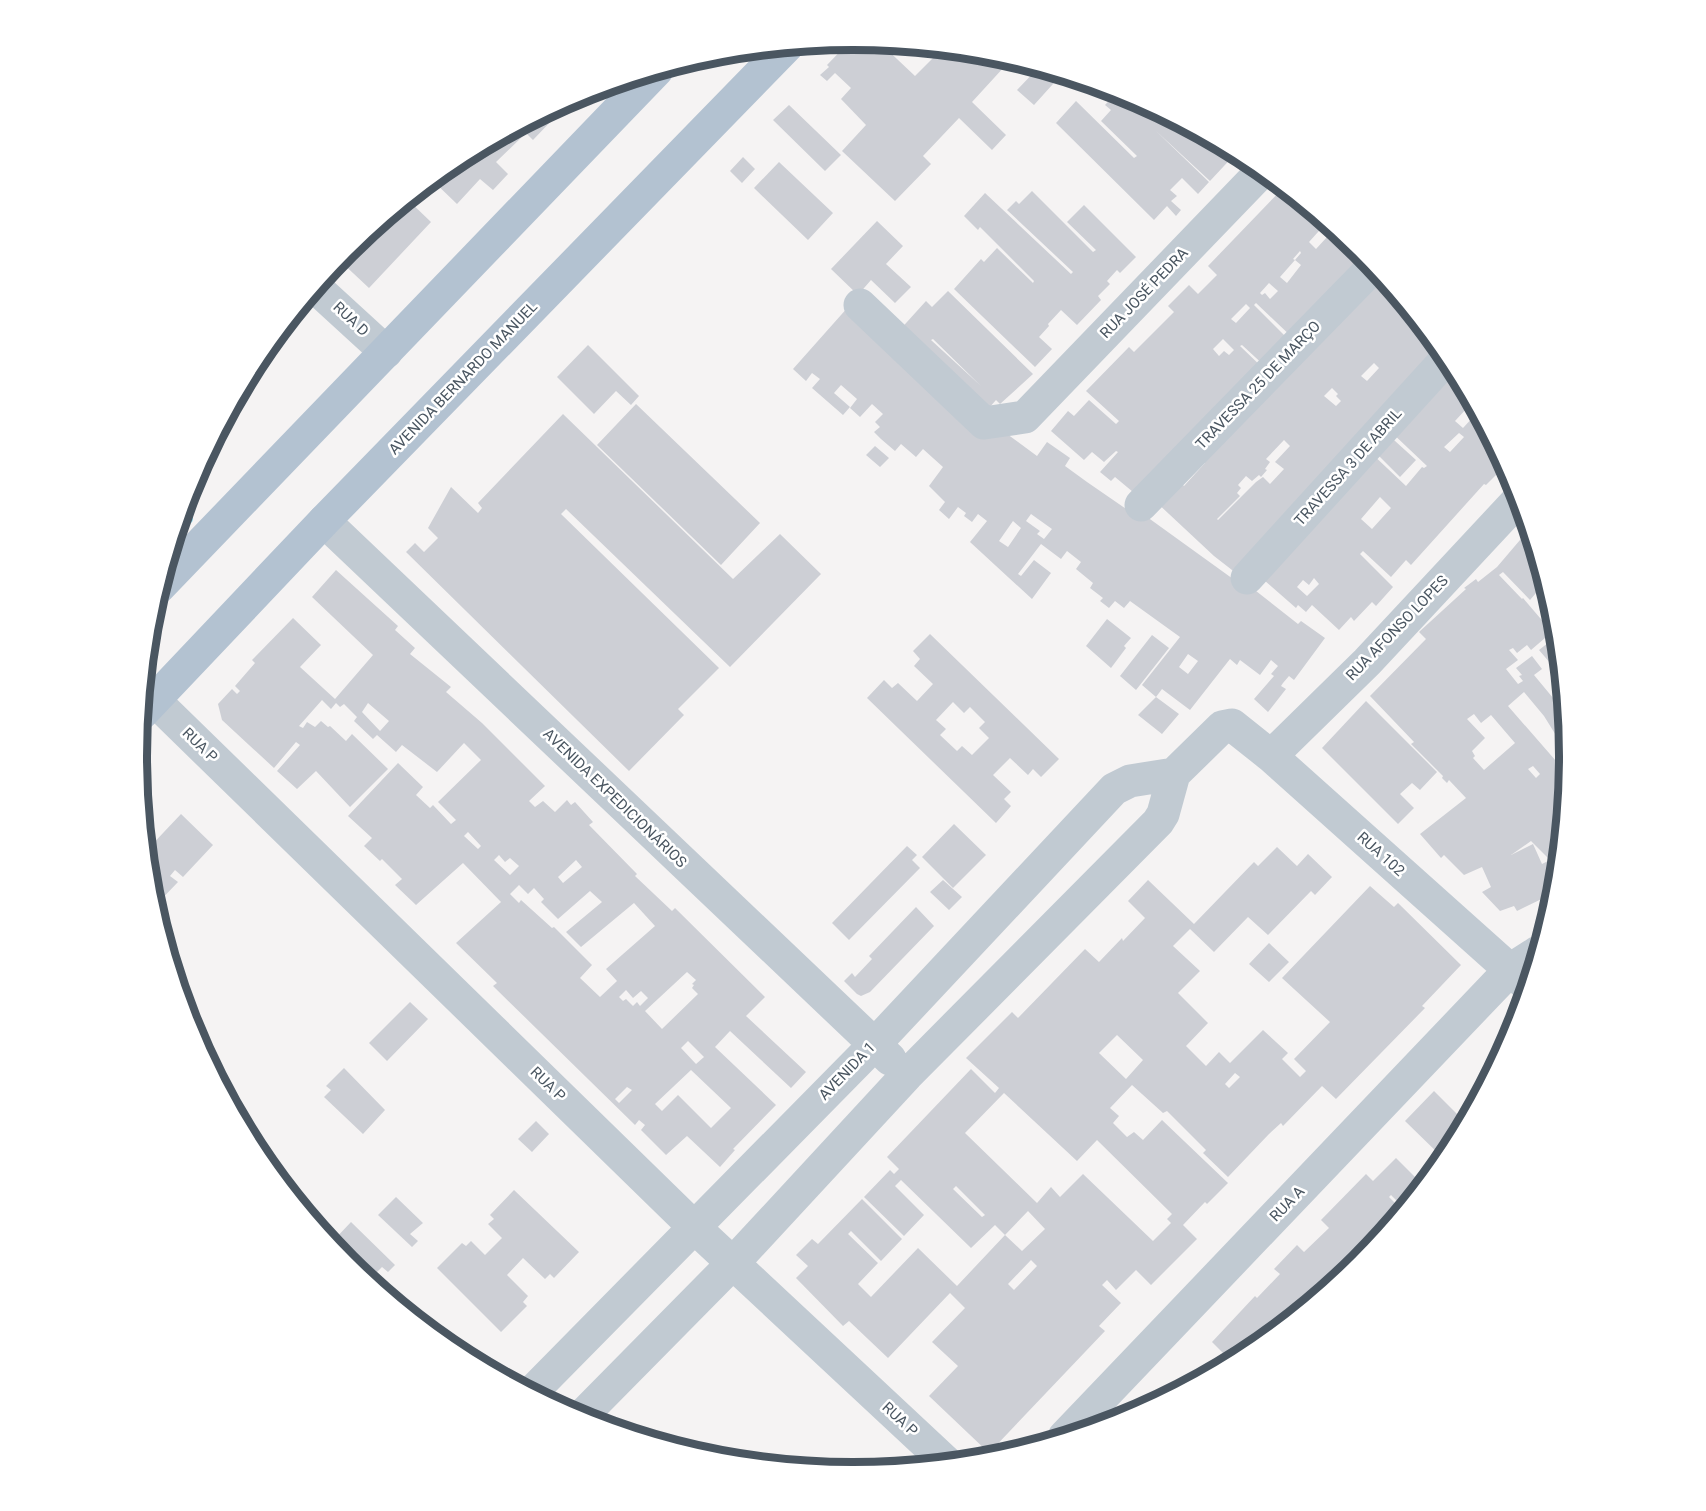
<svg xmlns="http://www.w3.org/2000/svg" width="1706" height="1511" viewBox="0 0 1706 1511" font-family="Roboto,sans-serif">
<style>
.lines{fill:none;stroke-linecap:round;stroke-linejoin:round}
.stream{stroke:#90daee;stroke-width:10}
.building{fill:#cdcfd5;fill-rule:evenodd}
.minor{stroke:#c1cad2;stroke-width:33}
.major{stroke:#b3c2d1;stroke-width:33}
.labels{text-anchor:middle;stroke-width:5;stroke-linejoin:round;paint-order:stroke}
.street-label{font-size:15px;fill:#4a5661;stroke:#fff}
.rim{fill:none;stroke:#4a5661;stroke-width:8}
</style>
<rect width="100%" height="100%" fill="#f5f3f3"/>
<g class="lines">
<!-- stream -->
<path class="stream" d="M182,513L188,519"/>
</g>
<!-- building -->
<path class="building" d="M852,39L879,42L915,76L943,48L993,53L1017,60L1008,69L1005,66L972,102L1006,135L992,150L959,118L923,156L931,164L895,201L842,151L866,125L841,99L851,88L835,73L827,81L820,75L829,67L827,65Z
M1039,67L1062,74L1034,105L1017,90Z
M1114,89L1128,94L1237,152L1210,181L1155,130L1209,182L1198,194L1182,178L1170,190L1177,196L1171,201L1181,210L1176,216L1167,206L1154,220L1056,123L1076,101L1134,158L1137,156L1101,121L1111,110L1105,105L1117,92Z
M576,95L533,140L526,133L496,162L508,174L493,190L480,179L457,204L431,179L455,160Z
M789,105L841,155L825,171L773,120Z
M743,157L755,169L742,183L730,171Z
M779,162L833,213L808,240L754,188Z
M1284,187L1327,222L1309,242L1316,249L1327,237L1322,232L1329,224L1360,249L1371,263L1296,341L1256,303L1254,305L1293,344L1268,369L1242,345L1240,346L1266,371L1139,497L1115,477L1111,481L1100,472L1118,452L1116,451L1104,462L1092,452L1084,460L1051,431L1068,411L1074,416L1089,400L1116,424L1119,421L1086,391L1129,347L1134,352L1174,312L1168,306L1189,285L1198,294L1217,275L1208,266ZM1300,251L1301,253L1295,260L1301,265L1287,283L1280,277L1295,260L1293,259ZM1269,283L1278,291L1270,299L1265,293L1262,295L1260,293ZM1246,304L1250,308L1236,323L1231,319ZM1223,339L1234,350L1229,355L1224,351L1219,356L1213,349Z
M1032,191L1093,252L1096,250L1067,222L1084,205L1136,257L1120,273L1117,270L1107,281L1110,284L1098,296L1101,300L1077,325L1061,310L1048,324L1049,326L1039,337L1052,349L1035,367L954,289L981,259L984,262L997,248L1031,281L1033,283L1034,281L980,227L978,230L964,216L985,193L1071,274L1073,272L1007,210L1016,201L1019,204Z
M407,199L431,222L369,288L338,259L347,249Z
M877,221L903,246L886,264L911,287L895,303L871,280L858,295L831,269Z
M1378,271L1445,353L1241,577L1214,556L1154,500L1176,478L1184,486L1205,463L1197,455ZM1374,363L1379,368L1367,381L1361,376ZM1332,388L1338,394L1336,396L1341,401L1336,406L1324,396ZM1284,440L1290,446L1275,462L1284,469L1270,484L1263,477L1256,482L1218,520L1217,519L1240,496L1237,493L1241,488L1238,485L1246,476L1252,481L1259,475L1261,477L1267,470L1265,469L1270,462L1266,459Z
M948,291L1033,374L1000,404L996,400L982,416L897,333L926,301L932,307ZM933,339L981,386L931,340Z
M849,306L994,438L1003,431L1037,456L1047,442L1070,458L1065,466L1087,482L1132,513L1136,509L1240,584L1242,580L1298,624L1301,621L1325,638L1294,680L1289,676L1283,683L1281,686L1286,689L1268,712L1254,699L1274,676L1271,674L1278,666L1271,660L1260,675L1240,660L1237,665L1230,659L1190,710L1162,689L1156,697L1142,685L1180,637L1130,601L1124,608L1115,601L1109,608L1100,601L1103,598L1090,588L1093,583L1076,569L1081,562L1067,551L1061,559L1041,544L1018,574L1021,576L1034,560L1051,573L1032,599L970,542L987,521L978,514L972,522L964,516L966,513L958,507L949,519L939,510L945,502L929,486L943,467L923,449L916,457L901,444L895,451L881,439L874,432L880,427L875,422L883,414L872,404L860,417L850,408L857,399L841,385L834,393L850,407L843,415L812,388L820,379L812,373L806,381L793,369ZM1031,514L1052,529L1044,539L1037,534L1040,531L1026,521ZM1013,521L1021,528L1008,547L999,541ZM1188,654L1198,661L1188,674L1179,667Z
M588,345L639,396L631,405L616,391L594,414L557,377Z
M1451,361L1506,465L1486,485L1484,484L1411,565L1406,560L1391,577L1363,551L1360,554L1393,587L1376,606L1372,602L1354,621L1351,617L1339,630L1312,605L1306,612L1298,605L1296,608L1257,574L1368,450L1406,486L1422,467L1424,468L1427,466L1389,430ZM1467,408L1475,415L1463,428L1455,421ZM1459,433L1464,437L1450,452L1444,447ZM1380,497L1391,508L1372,529L1361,519ZM1314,578L1319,584L1307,596L1297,587L1303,580L1309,585Z
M636,404L760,523L721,565L597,445Z
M563,414L733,579L780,534L821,574L730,667L566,509L561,514L719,668L678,709L684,715L629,771L406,552L415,543L424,552L438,538L428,528L451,487L478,513L482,508L478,503Z
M1384,431L1416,460L1400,477L1370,447Z
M875,446L889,458L880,467L866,455Z
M1530,531L1555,612L1536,593L1530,600L1503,572L1499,575L1522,599L1523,598L1552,632L1531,650L1527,645L1517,653L1513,648L1509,650L1518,660L1506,669L1518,684L1523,681L1519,676L1522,675L1516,668L1532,656L1542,669L1534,675L1558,704L1566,718L1569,756L1559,865L1553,867L1558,875L1556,892L1517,911L1514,906L1500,911L1482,892L1491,887L1482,867L1464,875L1444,855L1441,858L1420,834L1466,798L1449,780L1447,783L1442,778L1443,776L1411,744L1414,742L1370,696L1426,639L1419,632L1466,589L1464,588L1476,579L1478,582L1497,567L1520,540ZM1524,692L1544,716L1567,753L1556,761L1508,706ZM1474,714L1481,723L1491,715L1515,743L1484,770L1473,758L1475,756L1472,751L1485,738L1467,719ZM1533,766L1540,774L1536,778L1528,769ZM1531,841L1550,860L1542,864L1533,844L1511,855Z
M336,570L398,626L395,630L415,648L410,654L451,687L446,692L482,723L545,786L529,801L535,807L543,801L555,812L567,800L571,805L575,802L593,822L589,825L637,874L635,876L672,911L675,908L765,997L746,1016L806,1072L791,1088L730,1031L715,1047L776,1105L733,1149L735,1150L720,1167L687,1136L666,1155L641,1130L645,1125L639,1120L635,1125L493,986L497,983L456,943L501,902L463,863L416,905L395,885L402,879L382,859L380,861L364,846L372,838L348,816L398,763L423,787L416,795L430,808L433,805L451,824L456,820L438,802L481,760L464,743L437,772L402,745L396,752L377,735L373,739L354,721L357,717L344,704L340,707L336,703L331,709L322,700L299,726L303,728L307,722L315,727L321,721L328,727L330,726L346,741L352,734L388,769L350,807L316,771L297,789L277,771L300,745L296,742L274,768L222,720L218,704L232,689L237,694L240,691L235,686L255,663L252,660L293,618L321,645L300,667L335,699L373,655L312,597ZM368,703L389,721L380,731L362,712ZM468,832L481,846L478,849L464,836ZM499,855L505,862L510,858L519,866L510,875L494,860ZM576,860L582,867L563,883L558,877ZM519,885L528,894L534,888L544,899L541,902L558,919L590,891L602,902L566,932L581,947L634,903L655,926L606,969L617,981L600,997L580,978L592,965L554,927L552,928L521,900L519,903L510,894ZM687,972L696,980L692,984L694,985L692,988L698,994L662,1029L645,1011ZM626,990L633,998L641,991L648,998L640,1006L637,1002L633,1006L626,999L623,1001L619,997ZM688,1041L704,1057L696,1064L681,1048ZM691,1070L731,1108L711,1128L678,1095L662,1111L655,1104ZM627,1087L632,1090L619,1103L615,1099Z
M1107,619L1131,638L1124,646L1126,648L1111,668L1086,646Z
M930,634L1059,759L1041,777L1033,769L1028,775L1010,758L993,775L1011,792L1004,799L1011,806L996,823L867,698L884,680L892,688L898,683L917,701L933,684L914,666L920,659L913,651ZM953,702L964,713L970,707L985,722L979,728L989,738L972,755L962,746L957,751L940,735L946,729L936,720Z
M1152,635L1169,648L1136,690L1120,676Z
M1558,635L1562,677L1539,650Z
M1156,697L1179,714L1162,734L1138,715Z
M1366,701L1437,772L1420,790L1412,783L1400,794L1414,808L1398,824L1322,748Z
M181,814L213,845L183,877L175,870L170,876L178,882L154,907L150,895L146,851Z
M954,824L986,855L953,888L922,857Z
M907,846L917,855L912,860L920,868L849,940L832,923Z
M1277,847L1297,866L1308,854L1332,877L1315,895L1311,891L1268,935L1248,917L1214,952L1190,929L1173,946L1200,971L1178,993L1208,1023L1186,1046L1206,1066L1219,1052L1230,1063L1263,1030L1288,1053L1282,1059L1300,1077L1306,1071L1294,1059L1330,1022L1282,978L1370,886L1394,907L1398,903L1461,965L1422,1006L1425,1008L1336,1099L1322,1086L1283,1126L1281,1123L1269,1134L1228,1177L1203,1153L1206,1150L1167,1111L1163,1113L1132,1085L1110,1108L1119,1116L1113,1123L1127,1137L1134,1132L1143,1140L1162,1120L1228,1183L1207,1204L1205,1202L1183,1225L1197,1239L1151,1285L1136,1270L1116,1290L1107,1280L1102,1285L1121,1303L1099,1326L1105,1331L989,1453L929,1396L958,1366L932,1342L965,1308L950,1293L888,1358L849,1321L843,1326L796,1278L808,1266L796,1255L812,1239L818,1244L862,1199L902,1239L881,1261L851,1231L848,1234L878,1263L858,1284L871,1297L918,1248L957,1286L1005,1235L1022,1251L1045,1229L1028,1211L1005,1235L995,1225L971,1248L901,1180L895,1186L924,1215L904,1236L864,1197L890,1170L894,1174L899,1169L887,1157L971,1069L995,1093L999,1088L966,1058L1012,1012L1018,1018L1085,949L1099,962L1122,938L1123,941L1145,918L1128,901L1148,880L1194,924L1254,862L1258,866ZM1117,1035L1143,1060L1126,1079L1099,1053ZM1235,1073L1240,1077L1229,1088L1225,1084ZM1004,1093L1077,1161L1097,1140L1172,1214L1167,1219L1171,1223L1153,1241L1083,1174L1060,1197L1051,1187L1037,1203L965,1133ZM956,1186L985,1215L982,1217L953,1189ZM1031,1260L1037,1266L1014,1290L1008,1284Z
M943,880L962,897L949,910L930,892Z
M916,907L934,926L870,992L861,996L857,994L844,981L852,973L855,977L872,959L869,956Z
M1269,943L1289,962L1269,982L1249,964Z
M410,1002L428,1019L387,1061L369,1043Z
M344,1068L385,1110L363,1134L324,1097L331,1090L326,1086Z
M1434,1091L1465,1122L1444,1159L1405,1121Z
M536,1121L549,1134L532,1152L518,1139Z
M1396,1158L1423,1185L1404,1208L1391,1195L1389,1197L1402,1210L1359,1262L1251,1351L1232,1362L1212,1342L1255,1296L1257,1298L1280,1274L1274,1269L1297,1245L1304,1252L1329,1228L1321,1220L1366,1174L1373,1181Z
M514,1190L579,1252L554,1278L550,1274L545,1279L523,1258L507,1275L528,1296L523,1302L527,1306L501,1332L437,1268L462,1243L466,1246L471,1241L485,1255L502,1238L488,1224L494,1219L490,1215Z
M396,1197L423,1223L410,1234L418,1241L412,1247L378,1215Z
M351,1222L395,1265L388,1272L382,1267L371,1278L333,1241Z"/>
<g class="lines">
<!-- minor -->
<path class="minor" d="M315,287L386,352
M860,305L984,423L1025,417L1263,170
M1141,505L1374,266
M324,521L890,1059
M1247,578L1448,357
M154,700L694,1227L947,1463
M1271,756L1367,662L1520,498
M532,1392L874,1045L1114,789L1130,781L1174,774
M580,1418L733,1263L907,1075L1158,822L1163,814L1174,774L1222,727L1232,725L1271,756L1528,986
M1064,1437L1510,970L1538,952"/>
<!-- major -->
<path class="major" d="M159,587L657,70
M141,714L324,521L788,45"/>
</g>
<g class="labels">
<!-- street labels -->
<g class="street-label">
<text transform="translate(1144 293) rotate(-46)" y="5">RUA JOSÉ PEDRA</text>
<text transform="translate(351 319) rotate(43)" y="5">RUA D</text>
<text transform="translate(463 378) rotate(-46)" y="5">AVENIDA BERNARDO MANUEL</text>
<text transform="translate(1258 385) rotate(-46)" y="5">TRAVESSA 25 DE MARÇO</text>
<text transform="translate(1348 467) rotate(-48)" y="5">TRAVESSA 3 DE ABRIL</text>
<text transform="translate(1397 628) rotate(-46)" y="5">RUA AFONSO LOPES</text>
<text transform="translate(200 745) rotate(44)" y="5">RUA P</text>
<text transform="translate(615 798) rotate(44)" y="5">AVENIDA EXPEDICIONÁRIOS</text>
<text transform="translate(1381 854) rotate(42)" y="5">RUA 102</text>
<text transform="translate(847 1071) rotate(-46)" y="5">AVENIDA 1</text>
<text transform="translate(548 1084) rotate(44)" y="5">RUA P</text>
<text transform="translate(1287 1204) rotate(-46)" y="5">RUA A</text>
<text transform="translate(900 1419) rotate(43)" y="5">RUA P</text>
</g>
</g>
<!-- crop -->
<path d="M0 0H1706V1511H0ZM147 756a706 706 0 1 1 1412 0a706 706 0 1 1-1412 0Z" fill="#fff" fill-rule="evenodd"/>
<path class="rim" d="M147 756a706 706 0 1 1 1412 0a706 706 0 1 1-1412 0Z"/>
</svg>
